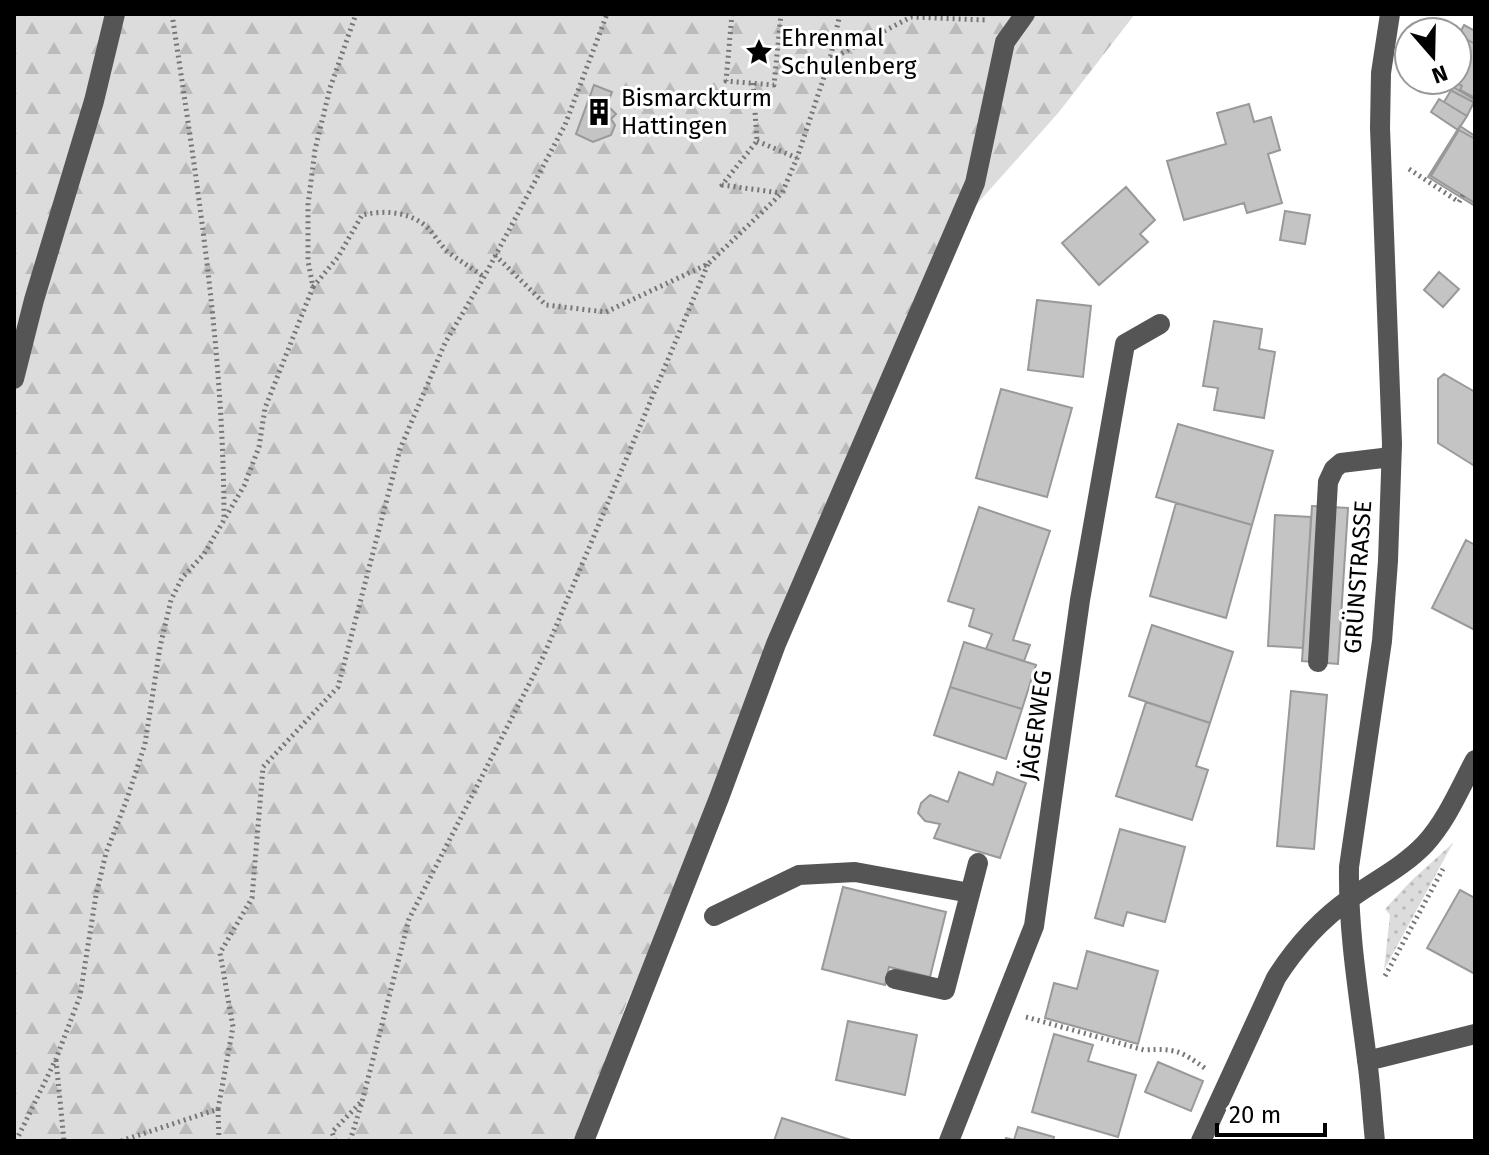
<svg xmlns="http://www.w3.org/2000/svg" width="1489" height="1155" viewBox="0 0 1489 1155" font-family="'Fira Sans',sans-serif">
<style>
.grass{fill:url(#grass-dots)}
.forest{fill:url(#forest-firs)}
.building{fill:#c4c4c4;stroke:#999;stroke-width:2}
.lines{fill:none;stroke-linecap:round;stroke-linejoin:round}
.path{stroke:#777;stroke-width:5;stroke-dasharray:2 4;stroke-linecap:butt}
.minor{stroke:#555;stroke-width:20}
.labels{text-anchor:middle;stroke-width:6;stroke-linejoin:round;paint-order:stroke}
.poi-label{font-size:24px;fill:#000;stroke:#fff;text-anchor:start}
.street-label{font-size:24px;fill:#000;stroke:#fff}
</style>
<defs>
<pattern id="grass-dots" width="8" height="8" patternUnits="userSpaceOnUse" patternTransform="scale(2)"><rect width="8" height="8" fill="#dcdcdc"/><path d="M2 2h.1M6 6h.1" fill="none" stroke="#bbb" stroke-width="1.8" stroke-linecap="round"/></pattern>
<pattern id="forest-firs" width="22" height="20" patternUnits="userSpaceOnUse" patternTransform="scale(2)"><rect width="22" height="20" fill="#dcdcdc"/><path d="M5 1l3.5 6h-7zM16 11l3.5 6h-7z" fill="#bbb"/></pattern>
</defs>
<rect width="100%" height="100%" fill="#fff"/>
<!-- grass -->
<path class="grass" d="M1453,843L1384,970L1390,915L1385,909L1411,881Z"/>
<!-- forest -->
<path class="forest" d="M14,14H1135L1059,112L943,242L716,795L625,1007L577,1141H14Z"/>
<!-- building -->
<path class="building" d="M1464,25L1475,31V103L1433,81L1457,80V38Z
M1459,35L1475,44V98L1460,90L1462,86L1452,80H1457V39Z
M594,85L612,92L607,105L616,114L611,119L615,125L611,135L593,142L576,134Z
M1453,87L1475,100L1467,116L1444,102Z
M1439,99L1467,116L1458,130L1431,112Z
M1249,104L1254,122L1271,117L1280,150L1268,154L1282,203L1247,213L1244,203L1184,220L1167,161L1226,144L1217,113Z
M1460,126L1475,136V206L1428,177Z
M1459,130L1475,139V203L1431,176Z
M1126,187L1155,220L1140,234L1148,242L1099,285L1062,243Z
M1285,211L1310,215L1305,244L1280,240Z
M1439,272L1459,289L1443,307L1424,290Z
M1037,300L1091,306L1083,377L1028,370Z
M1214,321L1262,329L1259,349L1275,352L1264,418L1214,410L1218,388L1203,386Z
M1444,374L1475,392V462L1473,465L1438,443V379Z
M1001,389L1072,408L1047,497L976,478Z
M1178,424L1273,451L1252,525L1156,497Z
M1176,503L1252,525L1226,618L1150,596Z
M1312,506L1348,508L1338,664L1302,661Z
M979,507L1050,531L1013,640L1030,645L1024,661L986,649L992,634L969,626L974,609L948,601Z
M1275,515L1311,517L1303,648L1268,646Z
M1466,540L1475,545V630L1432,608Z
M1152,625L1233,652L1210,723L1129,696Z
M964,642L1036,665L1022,709L950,687Z
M950,687L1022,709L1006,759L934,735Z
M1291,691L1327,695L1314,849L1277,846Z
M1146,702L1210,723L1196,766L1208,770L1192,820L1116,796Z
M959,772L993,785L997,772L1026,783L1000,858L934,838L940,824L925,821L918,813L921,803L930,795L948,802Z
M1120,829L1185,847L1165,922L1127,912L1123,926L1095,918Z
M843,887L946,912L930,977L889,967L885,985L822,969Z
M1460,890L1475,898V974L1427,948Z
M1087,951L1158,971L1138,1044L1045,1018L1054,983L1077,989Z
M848,1021L917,1035L905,1095L836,1080Z
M1054,1034L1093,1045L1088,1061L1136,1075L1118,1137L1032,1112Z
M1158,1062L1203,1081L1191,1111L1145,1092Z
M782,1118L854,1141H774Z
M1018,1127L1054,1137L1053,1141H1005L1006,1138L1014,1140Z"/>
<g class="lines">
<!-- path -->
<path class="path" d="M172,14C197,182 224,351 224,521
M732,14L726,81L774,85L781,14
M831,59L911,17L986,20
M753,83L757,141L722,185L781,193
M757,141L797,158
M1409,169L1459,202L1463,195
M495,255L546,305L606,312L708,264L782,193L797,158L830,59L840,14
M313,287L338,257L362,215C383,210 410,211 428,228C435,235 440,245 448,252C460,261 472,268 484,277
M1385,976L1443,869
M1026,1017L1144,1050C1176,1048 1181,1051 1206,1069
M56,1060L64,1141
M218,1109L219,1141
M16,1141L56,1059L80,996L96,895L106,853L127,799L145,744L160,647L171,600L182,578L204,554L244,486L259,447L265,408L313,287L308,261V205L315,150L330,88L356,14
M121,1141L218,1109L233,1027L220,953L252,898L263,767L338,687L400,449L445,343L484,277L565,125L607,14
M335,1141L332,1132L361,1102
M350,1141L362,1102L409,919L544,655L708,264"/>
<!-- minor -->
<path class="minor" d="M14,379L34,300L94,101L115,14
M1318,662L1328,482L1334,469L1341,463L1391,457
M714,916L799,875L855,872L970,893
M895,979L945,990L978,863
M1367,1061L1475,1034
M584,1141L719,798L776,644L975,183L1005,42L1025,14
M949,1141L1034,926L1080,600L1125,344L1160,324
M1201,1141L1276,978C1295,948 1321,919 1351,898C1376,880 1403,867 1425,844C1447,820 1460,788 1475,760
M1375,1141C1372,1114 1371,1087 1367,1060C1359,996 1348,933 1349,867L1382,641L1388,561L1392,444L1380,128L1381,73L1390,14"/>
</g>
<!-- icons -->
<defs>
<g id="sight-bare" transform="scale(2.16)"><path d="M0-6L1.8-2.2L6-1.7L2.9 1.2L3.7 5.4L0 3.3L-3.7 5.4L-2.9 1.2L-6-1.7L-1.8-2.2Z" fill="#000" stroke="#fff" stroke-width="2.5" paint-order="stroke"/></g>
<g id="building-bare" transform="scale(2.16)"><path d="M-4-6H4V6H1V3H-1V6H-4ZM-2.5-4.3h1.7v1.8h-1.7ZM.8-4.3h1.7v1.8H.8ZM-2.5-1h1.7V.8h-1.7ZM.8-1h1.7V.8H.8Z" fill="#000" stroke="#fff" stroke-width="2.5" paint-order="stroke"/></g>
</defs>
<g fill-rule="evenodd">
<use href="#sight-bare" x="759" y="52"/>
<use href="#building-bare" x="599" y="112"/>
</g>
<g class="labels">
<!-- poi labels -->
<g class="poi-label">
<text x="781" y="46">Ehrenmal<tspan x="781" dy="28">Schulenberg</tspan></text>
<text x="621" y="106">Bismarckturm<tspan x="621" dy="28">Hattingen</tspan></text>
</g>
<!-- street labels -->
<g class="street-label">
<text transform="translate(1358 577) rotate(-86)" y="8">GRÜNSTRASSE</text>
<text transform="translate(1036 725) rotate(-82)" y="8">JÄGERWEG</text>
</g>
</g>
<!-- border -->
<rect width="1489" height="1155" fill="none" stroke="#000000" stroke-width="32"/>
<!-- north arrow -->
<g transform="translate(1433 56) rotate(160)"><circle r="38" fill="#ffffff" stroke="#999999" stroke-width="2"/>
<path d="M0-6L14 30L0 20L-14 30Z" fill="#000000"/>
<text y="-12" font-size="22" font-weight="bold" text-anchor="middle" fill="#000000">N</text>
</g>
<!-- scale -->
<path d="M1217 1123v12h108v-12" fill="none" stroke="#000000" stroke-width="4"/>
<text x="1229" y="1123" font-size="24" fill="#000000" stroke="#ffffff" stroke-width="6" paint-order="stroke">20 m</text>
</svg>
